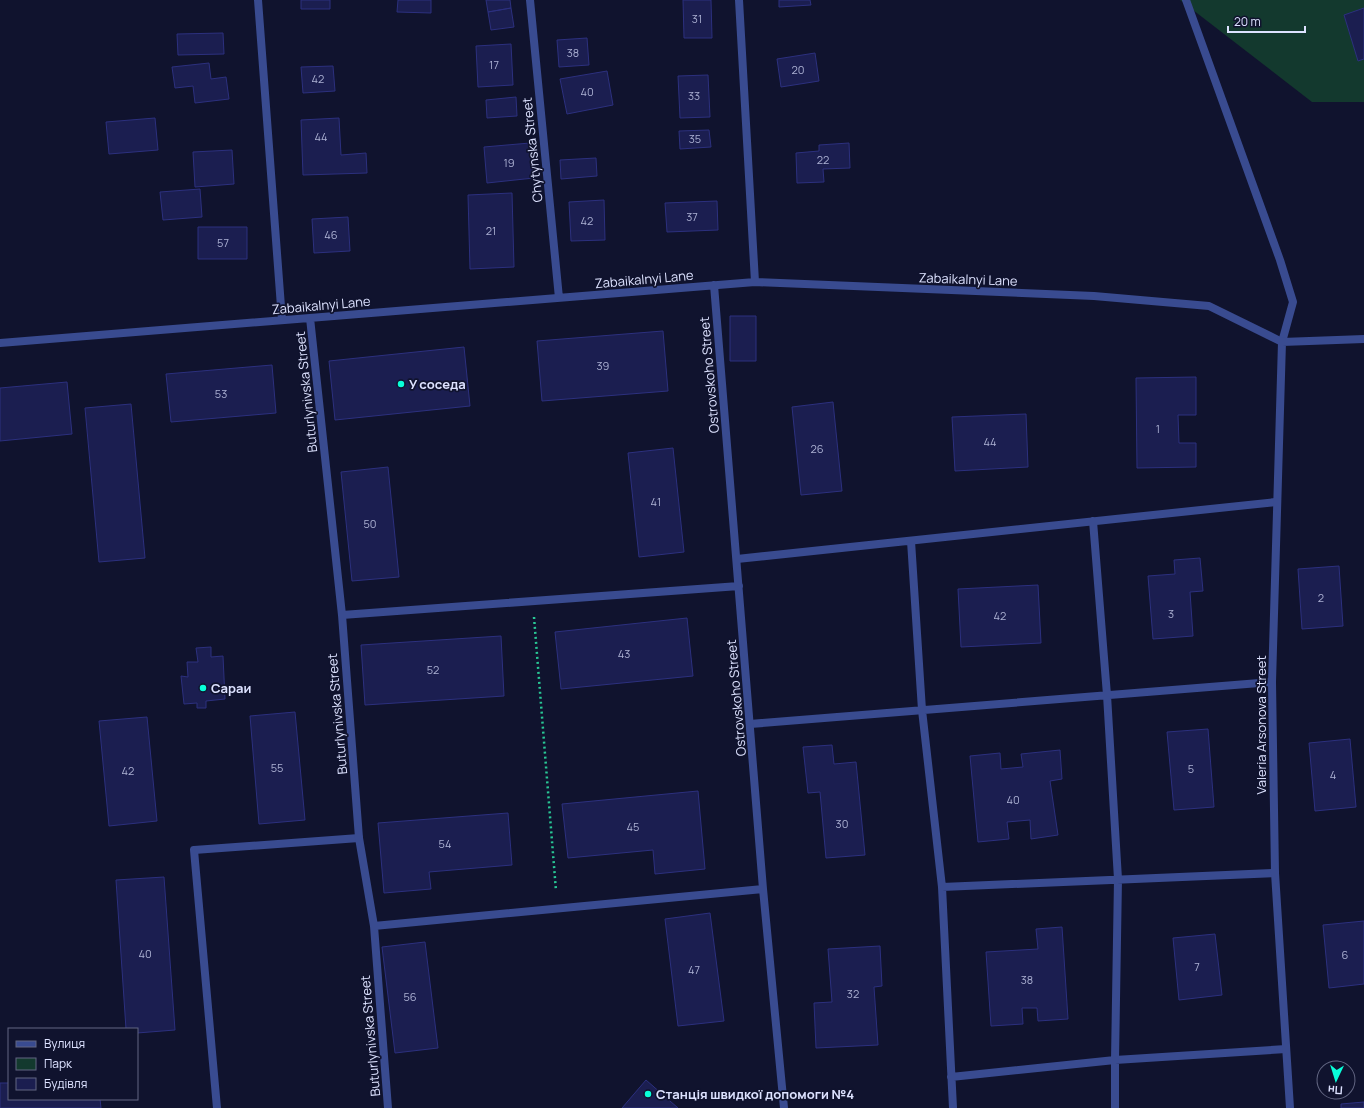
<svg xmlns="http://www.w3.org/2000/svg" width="1364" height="1108" viewBox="0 0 1364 1108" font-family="Manrope,sans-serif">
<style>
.green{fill:#13392e}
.building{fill:#1b1e50;stroke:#2c307e}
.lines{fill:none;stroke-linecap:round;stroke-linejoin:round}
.path{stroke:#29c795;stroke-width:2.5;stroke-dasharray:2 3;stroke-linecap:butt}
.service{stroke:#394b90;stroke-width:8}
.minor{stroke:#394b90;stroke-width:8}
.poi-dot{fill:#09ffd9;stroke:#10132e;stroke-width:1.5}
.labels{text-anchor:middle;stroke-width:3.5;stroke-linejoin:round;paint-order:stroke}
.number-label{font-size:11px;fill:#acb1d3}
.street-label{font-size:13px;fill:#dde2ff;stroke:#10132e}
.poi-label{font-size:13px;font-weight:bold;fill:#dde2ff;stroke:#10132e;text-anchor:start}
</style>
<rect width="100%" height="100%" fill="#10132e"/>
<!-- green -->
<path class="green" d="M1180,0H1364V102H1312Z"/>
<!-- building -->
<path class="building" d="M301,0H330V9H301Z
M398,0H431V13L397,12Z
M486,0H510L511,8L488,12Z
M683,0H711L712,38H684Z
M779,0H810L811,5L779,7Z
M511,8L514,27L491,30L488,12Z
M1364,8V59L1358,61L1344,15Z
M223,33L224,54L178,55L177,34Z
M587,38L589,65L559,67L557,40Z
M511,44L513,85L478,87L476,46Z
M815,53L819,81L781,87L777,59Z
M209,63L211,79L226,77L229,99L195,103L193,86L175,88L172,67Z
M333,66L335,91L303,93L301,67Z
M607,71L613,105L567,114L560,79Z
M708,75L710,117L680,118L678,76Z
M516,97L517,116L487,118L486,100Z
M155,118L158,150L109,154L106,122Z
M339,118L341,155L366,153L367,173L303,175L301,120Z
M709,130L711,147L680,149L679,131Z
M530,143L534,178L487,183L484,147Z
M849,143L850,168L823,169L824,182L797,183L796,153L819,151V145Z
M232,150L234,184L195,187L193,152Z
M596,158L597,176L561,179L560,160Z
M200,189L202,217L163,220L160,192Z
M512,193L514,267L470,269L468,195Z
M604,200L605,240L571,241L569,202Z
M717,201L718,230L667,232L665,203Z
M348,217L350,251L314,253L312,219Z
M198,227H247V259H198Z
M730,316H756V361H730Z
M663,331L668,391L542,401L537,341Z
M464,347L470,406L335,420L329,361Z
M272,365L276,413L171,422L166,374Z
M1196,377V415H1178L1179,443H1196V467L1137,468L1136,378Z
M67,382L72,434L0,441V388Z
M833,402L842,491L801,495L792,407Z
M131,404L145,558L99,562L85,408Z
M1026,414L1028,467L955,471L952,417Z
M673,448L684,552L639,557L628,453Z
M388,467L399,577L352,581L341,472Z
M1200,558L1203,591L1190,592L1193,636L1153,639L1148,576L1175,574L1174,560Z
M1339,566L1343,626L1302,629L1298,569Z
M1038,585L1041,643L961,647L958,589Z
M687,618L693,676L561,689L555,632Z
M501,636L504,696L365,705L361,645Z
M211,647V657L223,656L225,699L206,701V708H197V703L184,704L181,676L188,677L187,662H198L196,648Z
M295,712L305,820L259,824L250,716Z
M147,717L157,821L109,826L99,721Z
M1208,729L1214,807L1174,810L1167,732Z
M1350,739L1356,807L1315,811L1309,743Z
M832,745L834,764L856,762L865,855L826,858L820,792L808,793L803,747Z
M1060,750L1062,779L1050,781L1058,835L1031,839L1030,820L1007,822L1009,839L978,842L970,756L1000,753L1001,769L1023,767L1021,754Z
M698,791L705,869L655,874L653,850L568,858L562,804Z
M508,813L512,865L429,872L431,889L384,893L378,823Z
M164,877L175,1030L137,1033V1029H126L116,880Z
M710,913L724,1021L678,1026L665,919Z
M1364,921V984L1329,988L1323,925Z
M1062,927L1068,1019L1038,1021L1037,1008H1022L1023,1024L991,1026L986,952L1038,949L1036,929Z
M1215,934L1222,995L1179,1000L1173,938Z
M425,942L438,1048L395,1053L382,947Z
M880,946L882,986L874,987L878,1045L816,1048L814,1003L832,1002L828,949Z
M646,1080L678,1108H622Z
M0,1083H9V1099H100L101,1108H0Z
M1364,1102V1108H1341V1104Z"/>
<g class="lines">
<!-- path -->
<path class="path" d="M534,617L556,891"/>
<!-- service -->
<path class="service" d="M1186,0L1280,260L1293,302L1282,342
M1093,521L1107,695L1118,879L1115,1060V1108
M911,541L922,710L942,887L953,1108
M737,559L1276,502
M750,724L1272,682
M942,887L1275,873
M951,1077L1115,1060L1286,1049
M217,1108L194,850L359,838"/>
<!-- minor -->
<path class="minor" d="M258,0L282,320
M530,0L559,298
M739,0L755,282
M714,285L763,889L784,1108
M310,318L342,615L359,838L374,926L388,1108
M1282,342L1272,682L1275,873L1290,1108
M0,343L755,282L1094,296L1209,306L1282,342L1364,339
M342,615L739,586
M374,926L763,889"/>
</g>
<!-- markers -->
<g class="poi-dot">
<circle cx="401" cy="384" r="4"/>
<circle cx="203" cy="688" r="4"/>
<circle cx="648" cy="1094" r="4"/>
</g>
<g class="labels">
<!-- number labels -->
<g class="number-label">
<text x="697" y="23">31</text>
<text x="573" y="57">38</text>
<text x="494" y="69">17</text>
<text x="798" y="74">20</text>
<text x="318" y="83">42</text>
<text x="587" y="96">40</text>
<text x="694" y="100">33</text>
<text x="321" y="141">44</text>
<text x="695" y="143">35</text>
<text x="823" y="164">22</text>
<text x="509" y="167">19</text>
<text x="692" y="221">37</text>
<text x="587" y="225">42</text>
<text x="491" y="235">21</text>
<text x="331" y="239">46</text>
<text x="223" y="247">57</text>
<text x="603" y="370">39</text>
<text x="221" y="398">53</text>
<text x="1158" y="433">1</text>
<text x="990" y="446">44</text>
<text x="817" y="453">26</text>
<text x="656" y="506">41</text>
<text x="370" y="528">50</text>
<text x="1321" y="602">2</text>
<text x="1171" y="618">3</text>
<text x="1000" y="620">42</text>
<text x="624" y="658">43</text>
<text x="433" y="674">52</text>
<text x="277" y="772">55</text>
<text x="1191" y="773">5</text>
<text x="128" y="775">42</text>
<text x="1333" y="779">4</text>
<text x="1013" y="804">40</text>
<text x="842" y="828">30</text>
<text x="633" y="831">45</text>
<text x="445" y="848">54</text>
<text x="145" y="958">40</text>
<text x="1345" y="959">6</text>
<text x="1197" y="971">7</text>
<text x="694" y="974">47</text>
<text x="1027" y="984">38</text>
<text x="853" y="998">32</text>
<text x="410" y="1001">56</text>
</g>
<!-- street labels -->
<g class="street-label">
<text transform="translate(532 150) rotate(-96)" y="5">Chytynska Street</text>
<text transform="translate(644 279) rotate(-5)" y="5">Zabaikalnyi Lane</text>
<text transform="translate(968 279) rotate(2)" y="5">Zabaikalnyi Lane</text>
<text transform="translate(321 305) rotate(-5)" y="5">Zabaikalnyi Lane</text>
<text transform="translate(709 375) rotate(-95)" y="5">Ostrovskoho Street</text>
<text transform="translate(306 392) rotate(-96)" y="5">Buturlynivska Street</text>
<text transform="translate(736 698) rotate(-95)" y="5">Ostrovskoho Street</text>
<text transform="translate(337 714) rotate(-95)" y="5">Buturlynivska Street</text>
<text transform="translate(1261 725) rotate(-90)" y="5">Valeria Arsonova Street</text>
<text transform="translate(370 1036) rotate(-95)" y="5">Buturlynivska Street</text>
</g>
<!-- poi labels -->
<g class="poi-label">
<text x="409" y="389">У соседа</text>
<text x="211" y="693">Сараи</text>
<text x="656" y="1099">Станція швидкої допомоги №4</text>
</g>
</g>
<!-- legend -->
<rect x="8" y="1028" width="130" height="72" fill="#10132e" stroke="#626682"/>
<rect x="16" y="1041" width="20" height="6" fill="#394b90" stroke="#626682"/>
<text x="44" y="1048" font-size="12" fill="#dde2ff">Вулиця</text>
<rect x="16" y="1058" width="20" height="12" fill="#13392e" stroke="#626682"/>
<text x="44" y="1068" font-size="12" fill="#dde2ff">Парк</text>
<rect x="16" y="1078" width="20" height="12" fill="#1b1e50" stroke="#626682"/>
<text x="44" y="1088" font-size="12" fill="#dde2ff">Будівля</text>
<!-- north arrow -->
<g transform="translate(1336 1080) rotate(184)"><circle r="19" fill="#10132e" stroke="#626682"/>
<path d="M0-3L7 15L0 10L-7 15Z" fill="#09ffd9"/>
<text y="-6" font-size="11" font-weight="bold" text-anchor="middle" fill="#dde2ff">Пн</text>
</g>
<!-- scale -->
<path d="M1228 26v6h77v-6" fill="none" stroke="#dde2ff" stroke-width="2"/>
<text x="1234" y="26" font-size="12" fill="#dde2ff" stroke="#10132e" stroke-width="3" paint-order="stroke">20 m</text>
</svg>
